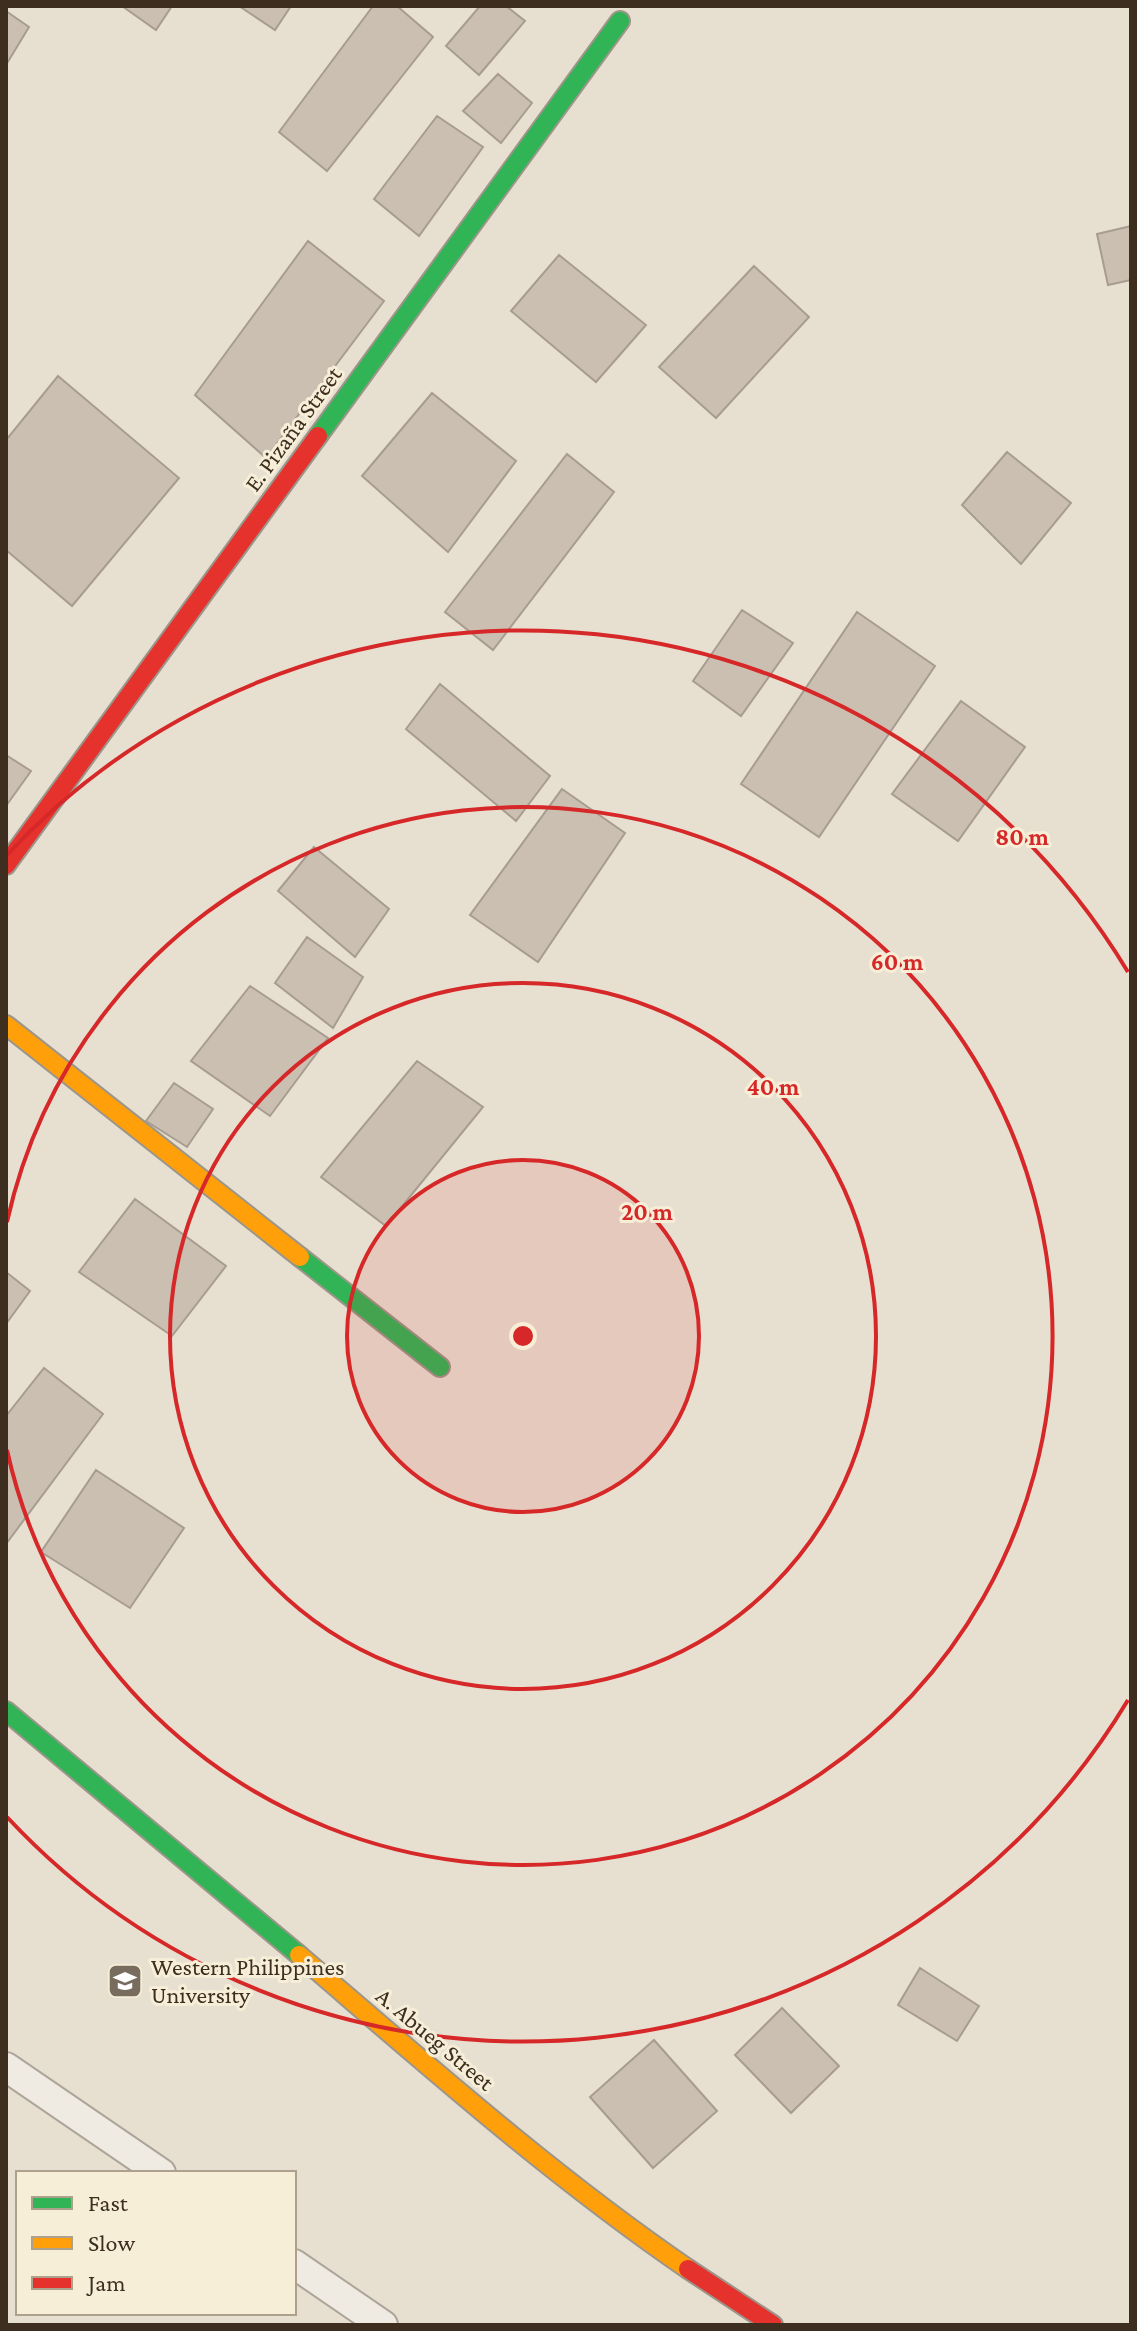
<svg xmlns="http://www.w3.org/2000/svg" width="1137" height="2331" viewBox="0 0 1137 2331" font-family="'Crimson Pro',serif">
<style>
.building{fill:#cbbfb2;stroke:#a89c90;stroke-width:2}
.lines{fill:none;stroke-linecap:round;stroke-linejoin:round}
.lane-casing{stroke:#ada599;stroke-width:32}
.fast-casing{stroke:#9c958a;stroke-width:22}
.slow-casing{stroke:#9c958a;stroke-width:22}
.jam-casing{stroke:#9c958a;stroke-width:22}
.lane{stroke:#efebe3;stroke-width:28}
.fast{stroke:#30b455;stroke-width:18}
.slow{stroke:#ff9f0a;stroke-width:18}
.jam{stroke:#e5322d;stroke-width:18}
.ring{fill:none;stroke:#d62828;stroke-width:4}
.labels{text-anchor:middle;stroke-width:6;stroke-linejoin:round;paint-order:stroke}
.street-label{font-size:24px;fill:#3d2e20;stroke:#f7eed8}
.poi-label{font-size:24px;fill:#3d2e20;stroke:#f7eed8;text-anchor:start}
.centre{fill:#d62828;stroke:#f7eed8;stroke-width:4}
.ring-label{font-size:24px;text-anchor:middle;font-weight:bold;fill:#d62828;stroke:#f7eed8;stroke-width:6;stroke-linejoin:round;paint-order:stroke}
</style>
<rect width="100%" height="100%" fill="#e7e0d1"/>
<!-- building -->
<path class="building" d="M122,6H172L156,30Z
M239,6H291L275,30Z
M373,6H397L433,37L327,171L279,132Z
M480,6H506L525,21L479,75L446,46Z
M6,11L29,27L6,65Z
M498,74L532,103L501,143L463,111Z
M437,116L483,147L419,236L374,199Z
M1131,226V280L1108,285L1097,234Z
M308,241L384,301L266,458L195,395Z
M559,255L646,325L596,382L511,311Z
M754,266L809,317L716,418L659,367Z
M58,376L179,478L72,606L6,550V440Z
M432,393L516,461L448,552L362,476Z
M1007,452L1071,503L1021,564L962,505Z
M567,454L614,492L493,650L445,612Z
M742,610L793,643L741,716L693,681Z
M857,612L935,666L819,837L741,784Z
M440,684L550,776L516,821L406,729Z
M961,701L1025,747L958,841L892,794Z
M6,755L31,771L6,806Z
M562,789L625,833L538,962L470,915Z
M314,847L389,909L355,957L278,891Z
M307,937L363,977L333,1028L275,983Z
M250,986L328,1038L270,1116L191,1061Z
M417,1061L483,1107L386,1226L321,1177Z
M174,1083L213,1109L187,1147L146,1121Z
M135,1199L226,1266L172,1336L79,1272Z
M6,1272L30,1291L6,1324Z
M44,1368L103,1414L6,1544V1416Z
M96,1470L184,1528L130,1608L41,1552Z
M920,1968L979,2006L957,2041L898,2005Z
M782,2008L839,2066L791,2113L735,2055Z
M654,2040L717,2111L653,2168L590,2097Z"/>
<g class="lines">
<!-- lane casing -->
<g class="lane-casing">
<path id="lane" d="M6,2067L161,2173
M294,2264L383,2325"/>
</g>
<!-- fast casing -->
<g class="fast-casing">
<path id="fast" d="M318,436L620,21
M300,1257L440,1367
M6,1711L299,1955"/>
</g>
<!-- slow casing -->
<g class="slow-casing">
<path id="slow" d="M6,1025L300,1257
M299,1955C425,2063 551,2175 688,2269"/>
</g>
<!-- jam casing -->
<g class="jam-casing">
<path id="jam" d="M6,865L318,436
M688,2269L773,2325"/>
</g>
<!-- lane -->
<use href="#lane" class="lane"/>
<!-- fast -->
<use href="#fast" class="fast"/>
<!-- slow -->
<use href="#slow" class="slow"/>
<!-- jam -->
<use href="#jam" class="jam"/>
</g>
<!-- distance rings -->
<circle cx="523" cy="1336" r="176" fill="#d62828" fill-opacity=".12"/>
<g class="ring">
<circle cx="523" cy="1336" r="176"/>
<circle cx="523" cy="1336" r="353"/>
<path d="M7 1222A529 529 0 1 1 7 1450"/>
<path d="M1128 1700A706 706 0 0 1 7 1817M7 855A706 706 0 0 1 1128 972"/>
</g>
<!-- icons -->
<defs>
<g id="university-square" transform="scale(1.8)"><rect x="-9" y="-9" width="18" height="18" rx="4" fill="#786c5e" stroke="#f7eed8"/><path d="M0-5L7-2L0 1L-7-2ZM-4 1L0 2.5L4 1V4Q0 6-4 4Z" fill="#fff"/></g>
</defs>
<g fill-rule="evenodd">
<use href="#university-square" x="125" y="1981"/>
</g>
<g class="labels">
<!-- street labels -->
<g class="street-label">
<text transform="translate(293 429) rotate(-54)" y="8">E. Pizaña Street</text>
<text transform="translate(435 2039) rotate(40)" y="8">A. Abueg Street</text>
</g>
<!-- poi labels -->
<g class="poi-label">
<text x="151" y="1975">Western Philippines<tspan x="151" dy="28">University</tspan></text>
</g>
</g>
<circle cx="523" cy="1336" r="12" class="centre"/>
<g class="ring-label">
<text x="1022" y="845">80 m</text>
<text x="897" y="970">60 m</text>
<text x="773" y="1095">40 m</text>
<text x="647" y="1220">20 m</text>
</g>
<!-- border -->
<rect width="1137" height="2331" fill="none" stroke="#3d2e20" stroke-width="16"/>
<!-- legend -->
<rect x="16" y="2171" width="280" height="144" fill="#f7eed8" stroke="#ada18e" stroke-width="2"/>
<rect x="32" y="2197" width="40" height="12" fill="#30b455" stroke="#ada18e" stroke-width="2"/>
<text x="88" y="2211" font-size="24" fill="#3d2e20">Fast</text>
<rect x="32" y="2237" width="40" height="12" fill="#ff9f0a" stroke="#ada18e" stroke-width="2"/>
<text x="88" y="2251" font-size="24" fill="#3d2e20">Slow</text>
<rect x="32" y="2277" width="40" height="12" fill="#e5322d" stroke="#ada18e" stroke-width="2"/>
<text x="88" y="2291" font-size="24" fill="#3d2e20">Jam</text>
</svg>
